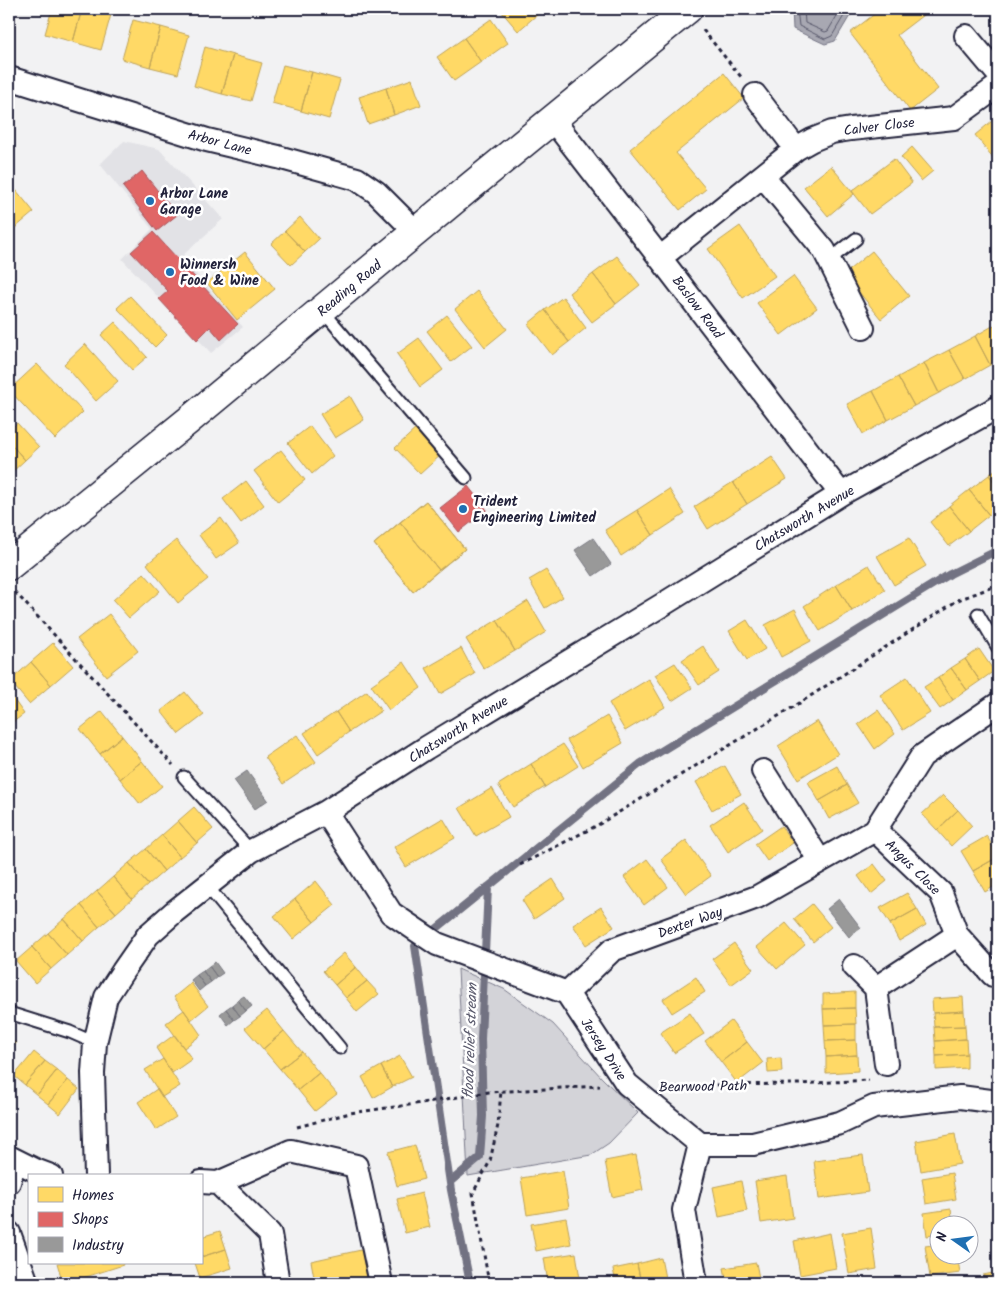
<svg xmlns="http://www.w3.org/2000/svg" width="1007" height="1292" viewBox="0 0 1007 1292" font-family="Kalam,sans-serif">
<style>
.built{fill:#e2e2e6}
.green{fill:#d3d3d8;stroke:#7a7a8a}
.water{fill:#a8a8b2;stroke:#727282}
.homes{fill:#ffd966;stroke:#bda259}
.shops{fill:#e06666;stroke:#a75259}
.industry{fill:#999;stroke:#75757d}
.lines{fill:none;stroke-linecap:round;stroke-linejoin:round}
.shore{stroke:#58586b;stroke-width:1}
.stream{stroke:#727282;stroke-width:8}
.service-casing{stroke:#22223b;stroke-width:15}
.minor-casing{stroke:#22223b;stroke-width:26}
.primary-casing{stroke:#22223b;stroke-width:31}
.path{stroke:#22223b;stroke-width:3;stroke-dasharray:4 4;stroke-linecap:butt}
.service{stroke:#fff;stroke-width:11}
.minor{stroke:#fff;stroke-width:22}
.primary{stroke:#fff;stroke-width:28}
.poi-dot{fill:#1f6fb2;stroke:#fff;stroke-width:2}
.labels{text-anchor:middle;stroke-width:5;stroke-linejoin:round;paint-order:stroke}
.street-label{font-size:14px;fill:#22223b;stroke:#fff}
.poi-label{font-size:14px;font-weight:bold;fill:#22223b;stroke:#fff;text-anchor:start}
.water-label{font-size:15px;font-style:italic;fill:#58586b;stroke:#fff}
</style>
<rect width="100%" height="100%" fill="#f2f2f3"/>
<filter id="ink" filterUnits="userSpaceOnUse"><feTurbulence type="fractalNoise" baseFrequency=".02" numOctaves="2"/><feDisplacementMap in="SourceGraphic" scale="10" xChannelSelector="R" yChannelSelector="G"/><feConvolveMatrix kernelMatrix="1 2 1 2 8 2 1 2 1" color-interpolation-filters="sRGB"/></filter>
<g filter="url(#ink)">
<!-- built -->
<path class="built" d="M124,141L159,149L223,219L181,257L243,327L211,353L122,259L152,229L100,164Z"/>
<!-- green -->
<path class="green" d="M458,969L504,989L553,1024L602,1078L638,1113L609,1143L591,1155L468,1176Z"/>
<!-- water -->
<path class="water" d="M792,9H854L835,41L825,44L793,29Z"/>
<!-- homes -->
<path class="homes" d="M52,9H82L73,42L45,34Z
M82,9H105L112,11L101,50L73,42Z
M504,9H544L518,31L501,11Z
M881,9H931L897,35L938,89L910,111L850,33Z
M491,19L508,43L481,62L464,38Z
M133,20L161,27L150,67L122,59Z
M161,27L189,35L178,74L150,67Z
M464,38L481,62L454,81L437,57Z
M205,47L233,55L222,94L194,86Z
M233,55L262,63L251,101L222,94Z
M283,65L312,72L301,111L272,103Z
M312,72L340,80L329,119L301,111Z
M724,73L744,98L676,153L706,189L680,210L630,149Z
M412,79L421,105L394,115L386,88Z
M386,88L394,115L368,124L359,97Z
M998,116V164L975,135Z
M912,147L933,171L921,181L901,157Z
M894,159L912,183L870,214L852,191Z
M831,166L854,194L828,216L804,187Z
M16,190L34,212L9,233V196Z
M300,217L319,239L305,252L285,231Z
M740,226L775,276L743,298L708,249Z
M285,231L305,252L291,265L271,244Z
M872,251L909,296L881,319L844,274Z
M245,252L275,289L237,320L207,283Z
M617,256L640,285L616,304L593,274Z
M593,274L616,304L592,322L569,293Z
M793,276L817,308L781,335L757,303Z
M477,291L507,329L485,347L455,309Z
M130,296L167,335L155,347L117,308Z
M563,297L586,328L569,342L545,310Z
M545,310L569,342L552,355L528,324Z
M447,315L472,346L451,362L427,331Z
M115,322L147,357L132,370L101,335Z
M998,323V361L990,365L975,336Z
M975,336L990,365L965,379L949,350Z
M419,338L443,370L420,387L397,354Z
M85,344L118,381L96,401L64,364Z
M949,350L965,379L939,393L924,363Z
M924,363L939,393L914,406L898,377Z
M37,364L83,412L55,439L9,390Z
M898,377L914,406L888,420L873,391Z
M873,391L888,420L863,434L847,404Z
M350,396L364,420L335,438L320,414Z
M17,423L39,447L25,460L9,442V431Z
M310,426L333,456L312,474L288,443Z
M418,427L443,453L420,474L395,448Z
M9,442L25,460L11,473L9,470Z
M281,450L305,480L278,502L254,471Z
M772,457L787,479L747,504L733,482Z
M998,467V487L989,475Z
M989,475L998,487V507L989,515L969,490Z
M246,481L264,505L241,523L223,499Z
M733,482L747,504L708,529L694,507Z
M669,489L685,514L653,535L637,510Z
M969,490L989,515L969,531L949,506Z
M426,501L465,549L439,570L400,522Z
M426,501L465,549L413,592L374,544Z
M949,506L969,531L949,546L930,522Z
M637,510L653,535L621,556L605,530Z
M221,518L239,543L216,559L199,535Z
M400,522L439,570L413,592L374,544Z
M909,538L926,566L894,585L877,556Z
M176,540L208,579L178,603L147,564Z
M869,565L885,590L852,611L836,585Z
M546,570L563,597L545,608L529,580Z
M144,573L160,591L129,618L113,600Z
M836,585L852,611L820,631L804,606Z
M528,601L546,632L515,651L497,620Z
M795,609L811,641L781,657L765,625Z
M109,614L138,651L106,676L77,639Z
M497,620L515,651L484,669L466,639Z
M747,620L765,649L747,660L729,631Z
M53,643L73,666L51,685L31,662Z
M703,646L719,672L699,685L682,660Z
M461,648L475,674L440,694L426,668Z
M979,649L994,671L980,681L965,659Z
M965,659L980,681L967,690L951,668Z
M31,662L51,685L29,704L10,681Z
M404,662L421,688L389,710L371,685Z
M675,663L692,688L672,701L655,675Z
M951,668L967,690L953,700L938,678Z
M907,677L930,713L903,730L880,695Z
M938,678L953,700L940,709L924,687Z
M649,679L665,707L625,731L609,703Z
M367,691L381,711L349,732L336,712Z
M185,692L204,715L179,734L161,711Z
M9,693L24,714L9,725Z
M878,710L895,734L875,749L858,724Z
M102,711L122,736L100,754L80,729Z
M336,712L349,732L318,754L304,733Z
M607,716L623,743L583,767L567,740Z
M817,721L838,754L798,779L778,746Z
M297,735L316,762L283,784L265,757Z
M122,736L142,761L120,779L100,754Z
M563,744L578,766L545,787L531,764Z
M142,761L162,786L140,804L120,779Z
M531,764L545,787L513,807L498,785Z
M725,766L741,794L712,810L696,782Z
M837,766L847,785L819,801L808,782Z
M847,785L858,803L829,819L819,801Z
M492,788L509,817L476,836L459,808Z
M943,795L958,810L937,830L922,814Z
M744,802L762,829L728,852L710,825Z
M194,807L213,829L197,843L178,821Z
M958,810L972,826L951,846L937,830Z
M443,818L455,838L406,867L394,847Z
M178,821L197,843L180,857L162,835Z
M781,826L793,843L767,861L755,844Z
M162,835L180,857L164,871L146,849Z
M987,836L998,857L973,871L961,851Z
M686,840L711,876L686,894L661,859Z
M146,849L164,871L148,885L129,863Z
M998,857V884L985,892L973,871Z
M647,859L668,887L644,905L624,877Z
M129,863L148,885L132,899L113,877Z
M874,864L887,881L871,894L858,876Z
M113,877L132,899L116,913L97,891Z
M553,879L565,898L534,919L522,900Z
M316,881L335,905L314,922L295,899Z
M97,891L116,913L99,927L81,905Z
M907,893L917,909L890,924L880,908Z
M998,897V916L992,900Z
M295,899L314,922L293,939L274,916Z
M812,904L831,927L813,942L794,919Z
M81,905L99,927L83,941L64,919Z
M601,907L614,927L586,945L573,925Z
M917,909L926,925L899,941L890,924Z
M64,919L83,941L67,955L48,933Z
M786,923L805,945L777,969L757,947Z
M48,933L67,955L51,969L32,947Z
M734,943L753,969L731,985L712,959Z
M32,947L51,969L35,983L16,961Z
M344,953L356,967L335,985L323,971Z
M356,967L367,981L346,998L335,985Z
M696,977L705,992L672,1013L663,999Z
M367,981L379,994L357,1012L346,998Z
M191,983L208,1006L191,1020L174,997Z
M855,992V1008L823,1009V994Z
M963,997L964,1011L933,1013L932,999Z
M855,1008L856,1024L824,1025L823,1009Z
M184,1010L201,1035L184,1048L166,1023Z
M267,1010L284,1031L263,1049L245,1028Z
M964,1011L965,1026L934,1027L933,1013Z
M690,1013L704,1034L674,1053L660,1033Z
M731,1021L747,1042L721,1062L705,1041Z
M856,1024V1040L825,1041L824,1025Z
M965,1026L966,1039L935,1041L934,1027Z
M284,1031L302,1052L280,1069L263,1049Z
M174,1035L192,1059L172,1073L156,1048Z
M9,1038L16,1043L9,1055Z
M966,1039L967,1054L936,1056L935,1041Z
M856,1040L857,1055L826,1057L825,1041Z
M747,1042L763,1063L737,1083L721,1062Z
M34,1052L45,1061L25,1085L14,1076Z
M302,1052L319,1073L298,1090L280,1069Z
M967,1054V1068L936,1070V1056Z
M857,1055L858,1071L826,1073V1057Z
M400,1056L412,1077L392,1087L381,1066Z
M781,1058L782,1072L768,1073L767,1059Z
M163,1059L180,1086L162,1097L145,1070Z
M45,1061L57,1070L37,1095L25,1085Z
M381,1066L392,1087L373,1098L362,1077Z
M57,1070L68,1080L48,1104L37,1095Z
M319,1073L337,1094L315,1111L298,1090Z
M68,1080L79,1089L60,1114L48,1104Z
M157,1089L176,1117L156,1130L138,1102Z
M955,1134L960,1164L921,1171L916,1141Z
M415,1145L424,1179L397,1186L388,1152Z
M636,1155L643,1190L612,1197L605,1161Z
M863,1155L868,1192L819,1199L814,1161Z
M563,1171L569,1208L527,1215L521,1178Z
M952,1173L956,1199L926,1204L922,1178Z
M787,1176L793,1218L761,1223L755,1181Z
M741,1181L747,1211L719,1217L713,1187Z
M422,1193L430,1227L405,1233L397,1199Z
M951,1209L953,1224H940V1234L927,1236L924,1213Z
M566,1218L571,1244L536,1251L531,1224Z
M871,1228L877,1269L849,1274L842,1233Z
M220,1231L226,1249L201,1257V1237Z
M830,1233L836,1268L800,1275L794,1241Z
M940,1244V1254H957L960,1273L930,1277L925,1246Z
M226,1249L232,1268L200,1278L195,1263H201V1257Z
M361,1250L368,1282L360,1283H315L311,1261Z
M576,1253L580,1279L548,1283L544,1258Z
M661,1258L666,1283H641L637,1264Z
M57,1263H122L123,1265L67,1283H63Z
M756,1263L760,1283H727L724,1268Z
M637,1264L641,1283H616L613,1269Z
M998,1272V1283H984L983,1275Z
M580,1279V1283H555Z"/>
<!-- shops -->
<path class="shops" d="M142,171L177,215L157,231L123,187Z
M153,232L238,324L221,340L210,327L197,340L159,299L168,291L131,252Z
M468,486L487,510L459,532L440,508Z"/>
<!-- industry -->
<path class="industry" d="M593,538L611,564L593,576L575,550Z
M247,771L268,800L255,809L234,780Z
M839,899L861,928L849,937L827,909Z
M215,962L223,973L217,977L209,966Z
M209,966L217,977L211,982L203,971Z
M203,971L211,982L205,986L197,975Z
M197,975L205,986L199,991L191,980Z
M244,996L252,1006L246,1011L238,1000Z
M238,1000L246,1011L240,1016L232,1005Z
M232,1005L240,1016L234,1020L226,1009Z
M226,1009L234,1020L228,1025L220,1014Z"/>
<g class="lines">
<!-- shore -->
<path class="shore" d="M797,9L799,26L825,39L832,36L848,9
M804,9L805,23L825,32L828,31L841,9"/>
<!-- stream -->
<path class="stream" d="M450,1182L480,1157L483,1116L481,1039L488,887
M470,1283L451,1190L415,946L640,764L950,574L998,550"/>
<!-- service casing -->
<g class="service-casing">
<path id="service" d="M829,260L856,239
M322,310L466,478
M978,614L998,648
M184,777L251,851
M207,886L340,1048
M9,1013L70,1032L95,1043"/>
</g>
<!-- minor casing -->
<g class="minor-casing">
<path id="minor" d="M966,36L998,74
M9,78L207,140L278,157L357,179L376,192L416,232
M755,95L796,149
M553,120L660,258L841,494
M763,176L824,250L863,328
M660,258L796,149L812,140L832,132L851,129L954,118L998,86
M763,771L820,861
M326,812L391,913L437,944L567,993L627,1084L700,1144H753L840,1123L874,1107L960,1097L998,1102
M875,830L941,893L957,935L993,975L998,972
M854,966L876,988
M567,993L612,950L757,897L875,830L922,756L998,704
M886,1064L876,988L957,935
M9,1157L35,1170L51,1176
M96,1176L93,1073L95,1043L106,997L123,971L148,935L174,912L251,851L326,812L426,748L662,605L841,494L998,407
M9,1182L15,1161
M201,1182L218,1183L291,1151L356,1166L381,1283
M218,1183L270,1234L278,1283
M9,1233L27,1283
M696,1283L684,1210L700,1144"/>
</g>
<!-- primary casing -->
<g class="primary-casing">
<path id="primary" d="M9,566L189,420L471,186L688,9"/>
</g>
<!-- path -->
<path class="path" d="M703,30L742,78
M15,592L173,765
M520,865L596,826L795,706L958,600L998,585
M990,1076L998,1075
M668,1088L708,1085L798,1084L869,1080
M297,1127L350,1113L409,1105L489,1092L600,1086
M489,1283L473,1193L490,1161L498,1125L501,1091"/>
<!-- service -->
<use href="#service" class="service"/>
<!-- minor -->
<use href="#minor" class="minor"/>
<!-- primary -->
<use href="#primary" class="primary"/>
</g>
</g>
<!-- markers -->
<g class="poi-dot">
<circle cx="150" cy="201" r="5"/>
<circle cx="170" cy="272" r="5"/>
<circle cx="463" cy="509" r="5"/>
</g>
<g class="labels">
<!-- street labels -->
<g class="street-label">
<text transform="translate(879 126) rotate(-7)" y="5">Calver Close</text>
<text transform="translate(220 142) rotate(15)" y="5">Arbor Lane</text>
<text transform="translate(349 288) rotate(-40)" y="5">Reading Road</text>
<text transform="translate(698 307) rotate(53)" y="5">Baslow Road</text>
<text transform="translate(804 518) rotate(-31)" y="5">Chatsworth Avenue</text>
<text transform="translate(458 729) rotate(-32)" y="5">Chatsworth Avenue</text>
<text transform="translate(913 867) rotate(45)" y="5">Angus Close</text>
<text transform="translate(690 922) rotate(-20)" y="5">Dexter Way</text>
<text transform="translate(604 1049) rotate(57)" y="5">Jersey Drive</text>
<text transform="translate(703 1086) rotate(-1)" y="5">Bearwood Path</text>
</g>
<!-- poi labels -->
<g class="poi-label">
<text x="160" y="198">Arbor Lane<tspan x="160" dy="16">Garage</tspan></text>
<text x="180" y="269">Winnersh<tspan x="180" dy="16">Food &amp; Wine</tspan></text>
<text x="473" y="506">Trident<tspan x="473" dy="16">Engineering Limited</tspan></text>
</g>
<!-- water labels -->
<g class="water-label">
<text transform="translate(470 1041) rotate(-88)" y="5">flood relief stream</text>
</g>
</g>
<!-- margin -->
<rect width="1007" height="1292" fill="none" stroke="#fff" stroke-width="30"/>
<rect x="15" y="15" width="977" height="1262" fill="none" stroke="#22223b" stroke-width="2" filter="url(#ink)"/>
<!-- legend -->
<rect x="28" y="1174" width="175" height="90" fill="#ffffff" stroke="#a7a7b1"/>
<rect x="38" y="1187" width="25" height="15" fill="#ffd966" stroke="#a7a7b1"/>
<text x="72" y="1200" font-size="15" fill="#22223b">Homes</text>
<rect x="38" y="1212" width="25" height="15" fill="#e06666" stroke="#a7a7b1"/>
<text x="72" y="1224" font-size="15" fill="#22223b">Shops</text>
<rect x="38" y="1237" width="25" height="15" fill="#999999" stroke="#a7a7b1"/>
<text x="72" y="1250" font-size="15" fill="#22223b">Industry</text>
<!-- north arrow -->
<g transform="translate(954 1240) rotate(284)"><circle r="24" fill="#ffffff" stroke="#a7a7b1"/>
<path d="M0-4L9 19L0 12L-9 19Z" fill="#1f6fb2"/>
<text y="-8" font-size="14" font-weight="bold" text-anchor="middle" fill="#22223b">N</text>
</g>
</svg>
